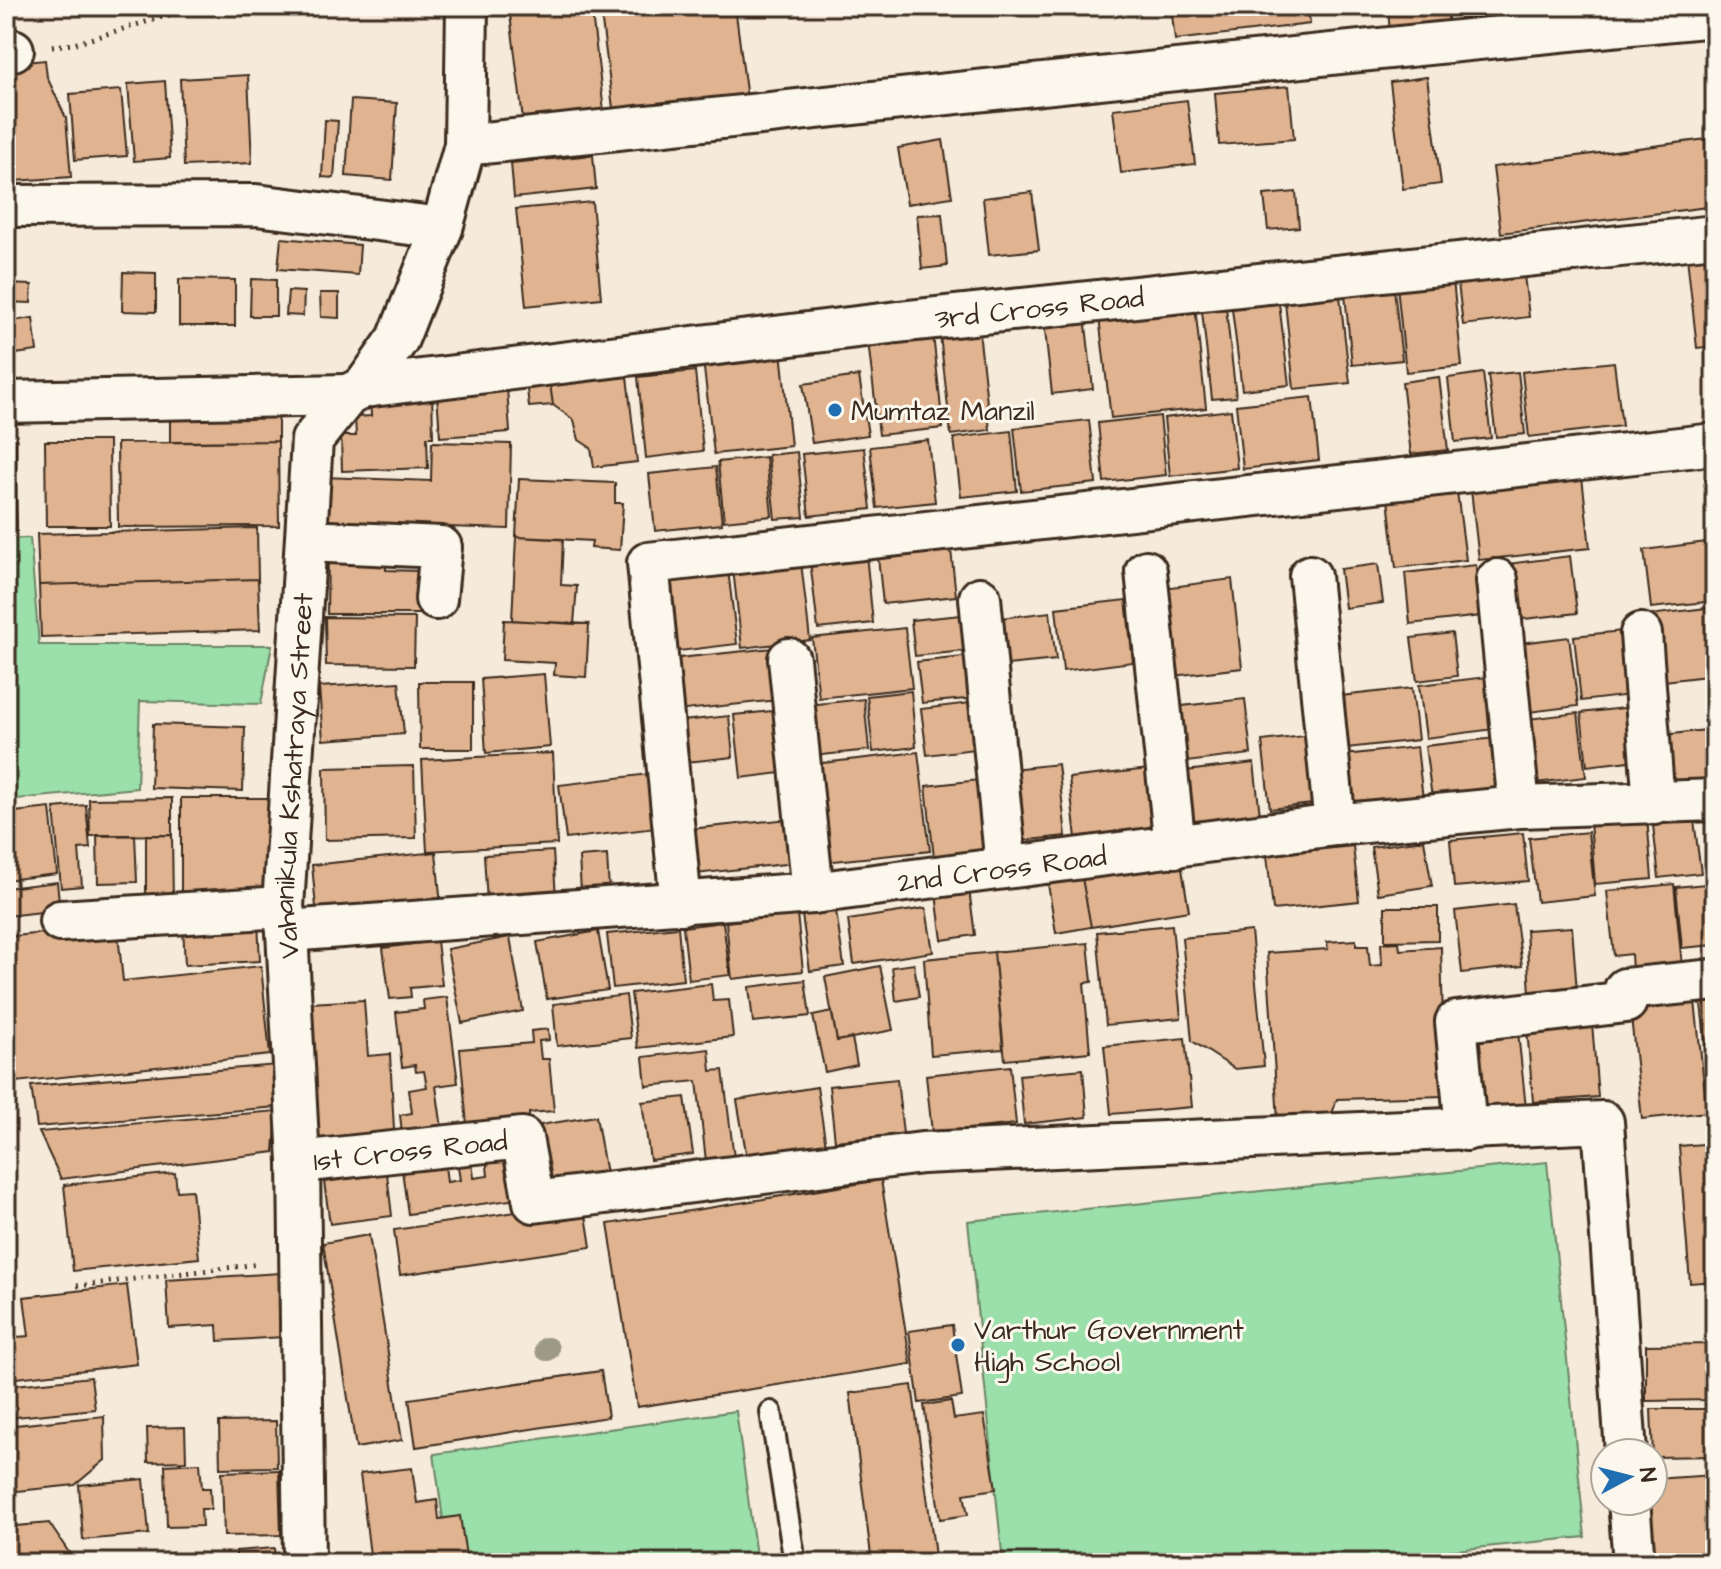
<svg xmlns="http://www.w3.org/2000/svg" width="1721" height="1569" viewBox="0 0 1721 1569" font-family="'Architects Daughter',sans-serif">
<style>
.green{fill:#9bdfab;stroke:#6b8464;stroke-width:2}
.building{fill:#e0b490;stroke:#3b2a1e;stroke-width:2}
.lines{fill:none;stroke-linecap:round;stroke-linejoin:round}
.service-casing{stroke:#3b2a1e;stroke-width:26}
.minor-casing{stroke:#3b2a1e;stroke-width:46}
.path{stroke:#3b2a1e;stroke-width:5;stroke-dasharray:2 6;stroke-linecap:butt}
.service{stroke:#fbf7ec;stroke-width:20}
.minor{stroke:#fbf7ec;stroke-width:40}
.tree{fill:#9c9986}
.poi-dot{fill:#1f6fb2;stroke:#fbf7ec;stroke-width:3}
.labels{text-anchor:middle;stroke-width:6;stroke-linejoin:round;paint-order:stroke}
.street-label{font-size:28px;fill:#3b2a1e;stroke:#fbf7ec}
.poi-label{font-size:28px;fill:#3b2a1e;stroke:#fbf7ec;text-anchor:start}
</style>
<rect width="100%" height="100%" fill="#f6eada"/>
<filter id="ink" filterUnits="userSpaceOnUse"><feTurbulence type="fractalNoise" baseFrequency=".0125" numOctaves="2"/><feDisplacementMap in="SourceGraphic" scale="16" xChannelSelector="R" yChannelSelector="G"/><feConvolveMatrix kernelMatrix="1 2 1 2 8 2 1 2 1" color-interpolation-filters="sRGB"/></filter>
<g filter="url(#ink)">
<!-- green -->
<path class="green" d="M30,538L39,645H272L261,704L140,701L137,788L6,800V539Z
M1547,1162L1585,1537L1326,1563H1003L968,1221Z
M736,1411L757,1563H449L434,1454Z"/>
<!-- building -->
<path class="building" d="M509,6H591L604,111L523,120Z
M600,6H735L747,99L614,116Z
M1171,6H1308L1310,24L1175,40Z
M1388,6H1447L1449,29L1390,35Z
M45,60L47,77L66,118L71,177L15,181L13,149H6V64Z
M248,75L252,163L184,166L180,79Z
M1427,77L1441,184L1403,189L1390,82Z
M165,81L170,158L134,161L128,84Z
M1289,86L1294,139L1219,145L1215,93Z
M121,90L127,156L75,160L70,94Z
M351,100L397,103L392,180L346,176Z
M1187,100L1195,164L1121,173L1113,109Z
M325,120L338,121L334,178L322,177Z
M1715,138V206L1501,233L1493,167Z
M943,140L952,197L907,204L898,148Z
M6,149H13L15,181L6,182Z
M593,155L596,189L514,198L511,163Z
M1032,192L1039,250L989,255L983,198Z
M1296,192L1299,227L1268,230L1264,195Z
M592,202L601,298L526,306L516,209Z
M942,214L947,266L922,269L917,215Z
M281,238L360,245L358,275L278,269Z
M1715,254V346L1697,348L1687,257Z
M123,272L156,273V312L122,311Z
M1524,275L1529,317L1463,325L1458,283Z
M179,279L235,280V326H179Z
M251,279L276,280V316H250Z
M1453,280L1462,366L1406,372L1397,286Z
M6,284L32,285L31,303L6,302Z
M1394,289L1402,360L1352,365L1345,294Z
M288,291L304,292L303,316L286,315Z
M320,293H339V318L321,317Z
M1340,296L1350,383L1294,389L1285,302Z
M1279,303L1289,385L1242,390L1232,309Z
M1195,306L1206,408L1111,418L1099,317Z
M1226,308L1236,397L1212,399L1202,311Z
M1085,316L1093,389L1052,394L1044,321Z
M33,318L37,351L15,354L11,321Z
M979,331L990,430L951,435L940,335Z
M933,334L943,428L879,435L868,341Z
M781,351L791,446L714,454L703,360Z
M1614,362L1622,426L1529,437L1522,372Z
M626,368L637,462L594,467L591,448L579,440L574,420L553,405L549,377Z
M695,371L703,451L646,458L638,377Z
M1518,372L1525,434L1496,437L1488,375Z
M1483,373L1491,438L1455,442L1448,378Z
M859,376L868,435L812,443L803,384Z
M549,377L553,405L529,407L526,380Z
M1439,377L1448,450L1411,454L1402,382Z
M432,388L433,437H427L428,468L342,471L341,436H356L355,417L371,416L370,396Z
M507,388L510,432L440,437L437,393Z
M1312,397L1319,460L1243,469L1236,405Z
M170,401L278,402V441L170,442Z
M1231,410L1237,468L1170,476L1164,418Z
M1160,416L1166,475L1104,482L1098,423Z
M1089,420L1096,483L1021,491L1014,428Z
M1011,431L1017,491L961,497L954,438Z
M6,440H16V492H6Z
M928,440L935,502L877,508L870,447Z
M45,441H109L110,526H46Z
M278,441L279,526L118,527L117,443Z
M432,442L511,444L509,529L322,523L323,477L431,481Z
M864,448L871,509L809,516L802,454Z
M797,452L804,517L775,519L768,455Z
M766,457L772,516L724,521L718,462Z
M716,467L722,524L655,531L649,474Z
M1582,477L1590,548L1479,560L1471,490Z
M519,479L615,483V503H623L620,550L591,548L592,541L516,537Z
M1456,484L1466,560L1396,568L1387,491Z
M6,492H16L17,531H6Z
M257,528L258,579L39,585L37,534Z
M949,531L956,596L883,604L876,538Z
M516,537L563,539L561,585L577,586L574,624L512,620Z
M1715,541V601L1651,608L1644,550Z
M328,554H386V570L420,571L419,614H327Z
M866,554L873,623L818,629L810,560Z
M1570,556L1577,613L1514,620L1507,564Z
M801,562L810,640L742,648L733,569Z
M1378,564L1383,603L1345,608L1340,569Z
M1476,565L1481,616L1410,624L1405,573Z
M728,570L737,644L671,652L663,577Z
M258,579L260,630L41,637L39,585Z
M1232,579L1242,668L1173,676L1163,588Z
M1126,600L1133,662L1063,671L1056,608Z
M1715,607V675L1656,682L1649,615Z
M1050,612L1056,660L998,666L992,619Z
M961,615L965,651L915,656L911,620Z
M325,617L415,618L414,666L326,665Z
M504,620L589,624L586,677L554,675L555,663L502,660Z
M905,628L912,688L819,698L812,638Z
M1632,630L1640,694L1581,701L1574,636Z
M1452,633L1457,676L1417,681L1411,638Z
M1569,637L1578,706L1521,713L1512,644Z
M773,648L778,700L676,711L670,659Z
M972,656L977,698L922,703L917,662Z
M544,674L550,747L486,753L481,679Z
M1495,676L1502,728L1426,738L1419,685Z
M399,682L404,734L323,740L319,687Z
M419,682H473V749H420Z
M1412,688L1418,740L1347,748L1341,696Z
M911,691L916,747L873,752L867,696Z
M864,699L869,750L813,756L808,705Z
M1245,699L1251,754L1179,763L1173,707Z
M978,702L983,748L927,755L921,709Z
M1632,707L1637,760L1587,766L1581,713Z
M782,710L789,772L741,778L734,715Z
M1578,713L1586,777L1527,784L1519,720Z
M729,716L733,757L687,762L683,721Z
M153,724L245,727L243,791L151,788Z
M1715,729V781L1662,787L1656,736Z
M1312,735L1321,803L1270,809L1262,741Z
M1495,738L1501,790L1432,798L1425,746Z
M1417,747L1423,799L1352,807L1345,755Z
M918,752L930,851L825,862L814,764Z
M553,753L557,844L427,851L422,760Z
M1254,763L1260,815L1183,824L1177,772Z
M1058,764L1066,836L1012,842L1003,770Z
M414,766L416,838L325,840L324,768Z
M1149,769L1156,828L1076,838L1069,778Z
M649,774L656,828L566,839L559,785Z
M988,779L996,851L934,858L926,786Z
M172,798V835L90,836L89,799Z
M181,798H268V900L181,899Z
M86,805L90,848L79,849L82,886L61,888L54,808Z
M50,808L57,874L6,880V813Z
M1647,817L1652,879L1595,884L1590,822Z
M789,819L794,863L696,874L690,829Z
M1694,820L1701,873L1659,878L1653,825Z
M1715,824V871H1711L1707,825Z
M1588,832L1595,896L1537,902L1529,838Z
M1523,833L1528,881L1454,887L1450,840Z
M97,835H135L137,882L98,883Z
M146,835H172L173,904L146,905Z
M1424,840L1432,886L1378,894L1371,847Z
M1353,846L1359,901L1273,910L1267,855Z
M553,851L556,898L487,902L484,855Z
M436,852L441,906L317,918L312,865Z
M607,855L609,891L581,892L579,857Z
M1181,863L1189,911L1091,927L1082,878Z
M1082,878L1091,927L1056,933L1048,884Z
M57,882L60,910L6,916V888Z
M1715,883V945L1682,948L1676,887Z
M1674,884L1682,966L1632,971L1631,954L1614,956L1607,891Z
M969,889L975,935L942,940L936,894Z
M1514,904L1522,966L1462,973L1455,911Z
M1385,907H1438V940L1385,941Z
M926,908L933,952L854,964L848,920Z
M836,911L844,966L810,971L802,915Z
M797,914L803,971L732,979L726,922Z
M258,922L260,961L185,965L183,926Z
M723,922L730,975L689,980L683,927Z
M117,925L123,981L261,966L270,1055L6,1083V937Z
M1172,925L1181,1018L1106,1025L1097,932Z
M678,927L683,980L613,988L607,934Z
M1572,927L1578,1005L1531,1009L1526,930Z
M598,931L608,990L547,999L537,942Z
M1251,931L1264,1066L1235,1069L1192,1041L1182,938Z
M510,937L523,1011L462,1023L447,949Z
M1356,940V946H1368L1370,966L1382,965L1381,943L1399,942L1400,950L1441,947L1445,1096L1337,1099L1331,1117L1278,1120L1267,953L1328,949L1327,942Z
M437,941L442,985L410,988L411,997L390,999L383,948Z
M1088,943L1092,982L1084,983L1090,1052L1005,1060L994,952Z
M994,952L1003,1049L931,1055L924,959Z
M914,964L919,997L896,1001L892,967Z
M880,966L893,1030L837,1041L825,977Z
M805,980L810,1016L753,1022L749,987Z
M711,984L713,1001L729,1000L733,1037L638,1048L631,993Z
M1715,984V1074H1709L1699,986Z
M1694,992L1707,1112L1642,1119L1629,998Z
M626,995L631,1038L557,1046L553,1004Z
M447,997L458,1083L436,1086L443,1136L403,1141L400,1115L412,1113L409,1090L427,1087L424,1071L416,1072L415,1065L402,1067L396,1012L424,1009L423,1000Z
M364,1000L368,1056L390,1054L395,1149L318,1153L310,1003Z
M832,1012L837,1041L852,1038L857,1065L825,1072L813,1016Z
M1592,1023L1598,1097L1533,1102L1527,1028Z
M548,1029L549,1040L539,1041L541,1059H549L554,1111L529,1113V1125L468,1136L460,1049L532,1043L531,1031Z
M1518,1032L1526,1108L1474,1113L1466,1037Z
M1185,1038L1192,1107L1111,1114L1104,1046Z
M709,1049L711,1071L723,1070L734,1158L706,1161L697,1081L646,1086L643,1057Z
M277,1065V1107L37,1127L31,1086Z
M1010,1066L1016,1124L932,1133L926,1075Z
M1083,1069L1087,1117L1024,1124L1019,1075Z
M897,1079L903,1134L835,1141L829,1086Z
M817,1087L826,1146L747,1158L737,1100Z
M685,1097L693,1154L650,1160L642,1102Z
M277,1111L274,1152L61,1179L39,1132Z
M596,1116L606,1174L545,1185L534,1126Z
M1715,1143V1281L1690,1283L1679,1146Z
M471,1152L474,1178L488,1176L486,1156L503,1154L506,1174L515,1173L518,1199L408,1214L401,1163L444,1158L447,1182L460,1180L456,1154Z
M175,1173L177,1191L192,1190L199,1258L73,1271L64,1185Z
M387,1174L392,1216L330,1224L324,1182Z
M881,1180L911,1364L637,1407L608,1224Z
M584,1202L591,1247L400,1275L394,1230Z
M369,1235L402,1440L356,1448L323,1243Z
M280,1273L284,1337L218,1341L217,1325L169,1328L166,1280Z
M127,1285L137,1364L8,1379L6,1338L29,1336L24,1297Z
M952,1325L962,1397L919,1403L909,1331Z
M1715,1344V1400L1646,1401V1345Z
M601,1371L608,1417L416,1447L409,1399Z
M91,1377L95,1409L6,1418V1386Z
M912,1385L936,1563H872L850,1393Z
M951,1401L954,1419L984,1415L996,1489L964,1494L968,1515L940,1519L924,1405Z
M1651,1409H1715V1456L1653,1457Z
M104,1416L105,1460L75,1485L18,1491L6,1479V1426Z
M276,1421L277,1467L220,1468L219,1422Z
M185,1427L186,1461L148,1462L147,1428Z
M200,1463L202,1488H210L211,1509H201L202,1526L167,1527L165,1465Z
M412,1468L417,1503L437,1500L439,1519L460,1516L467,1563H371L360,1474Z
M279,1470L281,1535L224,1536L222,1472Z
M1715,1475V1557L1653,1561L1649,1501H1653V1479Z
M144,1479L149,1534L83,1540L79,1485Z
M49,1523L76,1563H6V1527Z
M274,1548L275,1563H236V1551Z"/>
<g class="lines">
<!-- service casing -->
<g class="service-casing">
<path id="service" d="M771,1412L795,1563"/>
</g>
<!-- minor casing -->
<g class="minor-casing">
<g id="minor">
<path d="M6,51L13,50"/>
<path d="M465,145C882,102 1298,55 1715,16"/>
<path d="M6,206L256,205L442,228"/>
<path id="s1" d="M364,387L898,322L1715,236"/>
<path d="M6,402L348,395"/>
<path d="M306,541L441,547L436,599"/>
<path d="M1146,571L1175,847"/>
<path d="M1310,576L1335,825"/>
<path d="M1497,580L1519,807"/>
<path d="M980,598L1006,867"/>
<path d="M1641,634L1654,804"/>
<path d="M789,659L813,893"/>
<path d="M681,904L648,563L1715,444"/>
<path d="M60,921L283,907"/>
<path id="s2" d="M287,931L813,893L1335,825L1519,807L1715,800"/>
<path d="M1466,1130L1456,1022L1626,1002L1625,989L1715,980"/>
<path id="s3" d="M299,1162L522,1138L534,1202L922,1153L1603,1122L1626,1453"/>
<path d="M1629,1501L1634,1563"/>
<path id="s4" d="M304,1563L299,1162L287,931L283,907L312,440L348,395L364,387L398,339L442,228L465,145L467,6"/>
</g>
</g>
<!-- path -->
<path class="path" d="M52,46L74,44L198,6
M77,1286L259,1264"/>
<!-- service -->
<use href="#service" class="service"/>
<!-- minor -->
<use href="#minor" class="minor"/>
</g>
<!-- trees -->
<circle class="tree" cx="547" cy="1349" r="12"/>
</g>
<!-- markers -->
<g class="poi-dot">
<circle cx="835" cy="410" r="8"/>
<circle cx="958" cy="1345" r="8"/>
</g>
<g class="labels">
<!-- street labels -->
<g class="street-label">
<text dy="10" stroke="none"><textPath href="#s1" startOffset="680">3rd Cross Road</textPath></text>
<text dy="10" stroke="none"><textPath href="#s4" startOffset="788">Vahanikula Kshatraya Street</textPath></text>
<text dy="10" stroke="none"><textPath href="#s2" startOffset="718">2nd Cross Road</textPath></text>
<text dy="10" stroke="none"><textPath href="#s3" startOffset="112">1st Cross Road</textPath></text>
</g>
<!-- poi labels -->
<g class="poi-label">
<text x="851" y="420">Mumtaz Manzil</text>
<text x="974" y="1339">Varthur Government<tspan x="974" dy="32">High School</tspan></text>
</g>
</g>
<!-- margin -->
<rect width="1721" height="1569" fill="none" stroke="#fbf7ec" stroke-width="32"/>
<rect x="16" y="16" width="1689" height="1537" fill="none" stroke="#3b2a1e" stroke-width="3" filter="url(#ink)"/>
<!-- north arrow -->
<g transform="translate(1629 1477) rotate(83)"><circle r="38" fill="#fbf7ec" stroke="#aea59a" stroke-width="2"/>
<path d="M0-6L14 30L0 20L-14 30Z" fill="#1f6fb2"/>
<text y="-12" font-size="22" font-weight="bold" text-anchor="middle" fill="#3b2a1e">N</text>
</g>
</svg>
